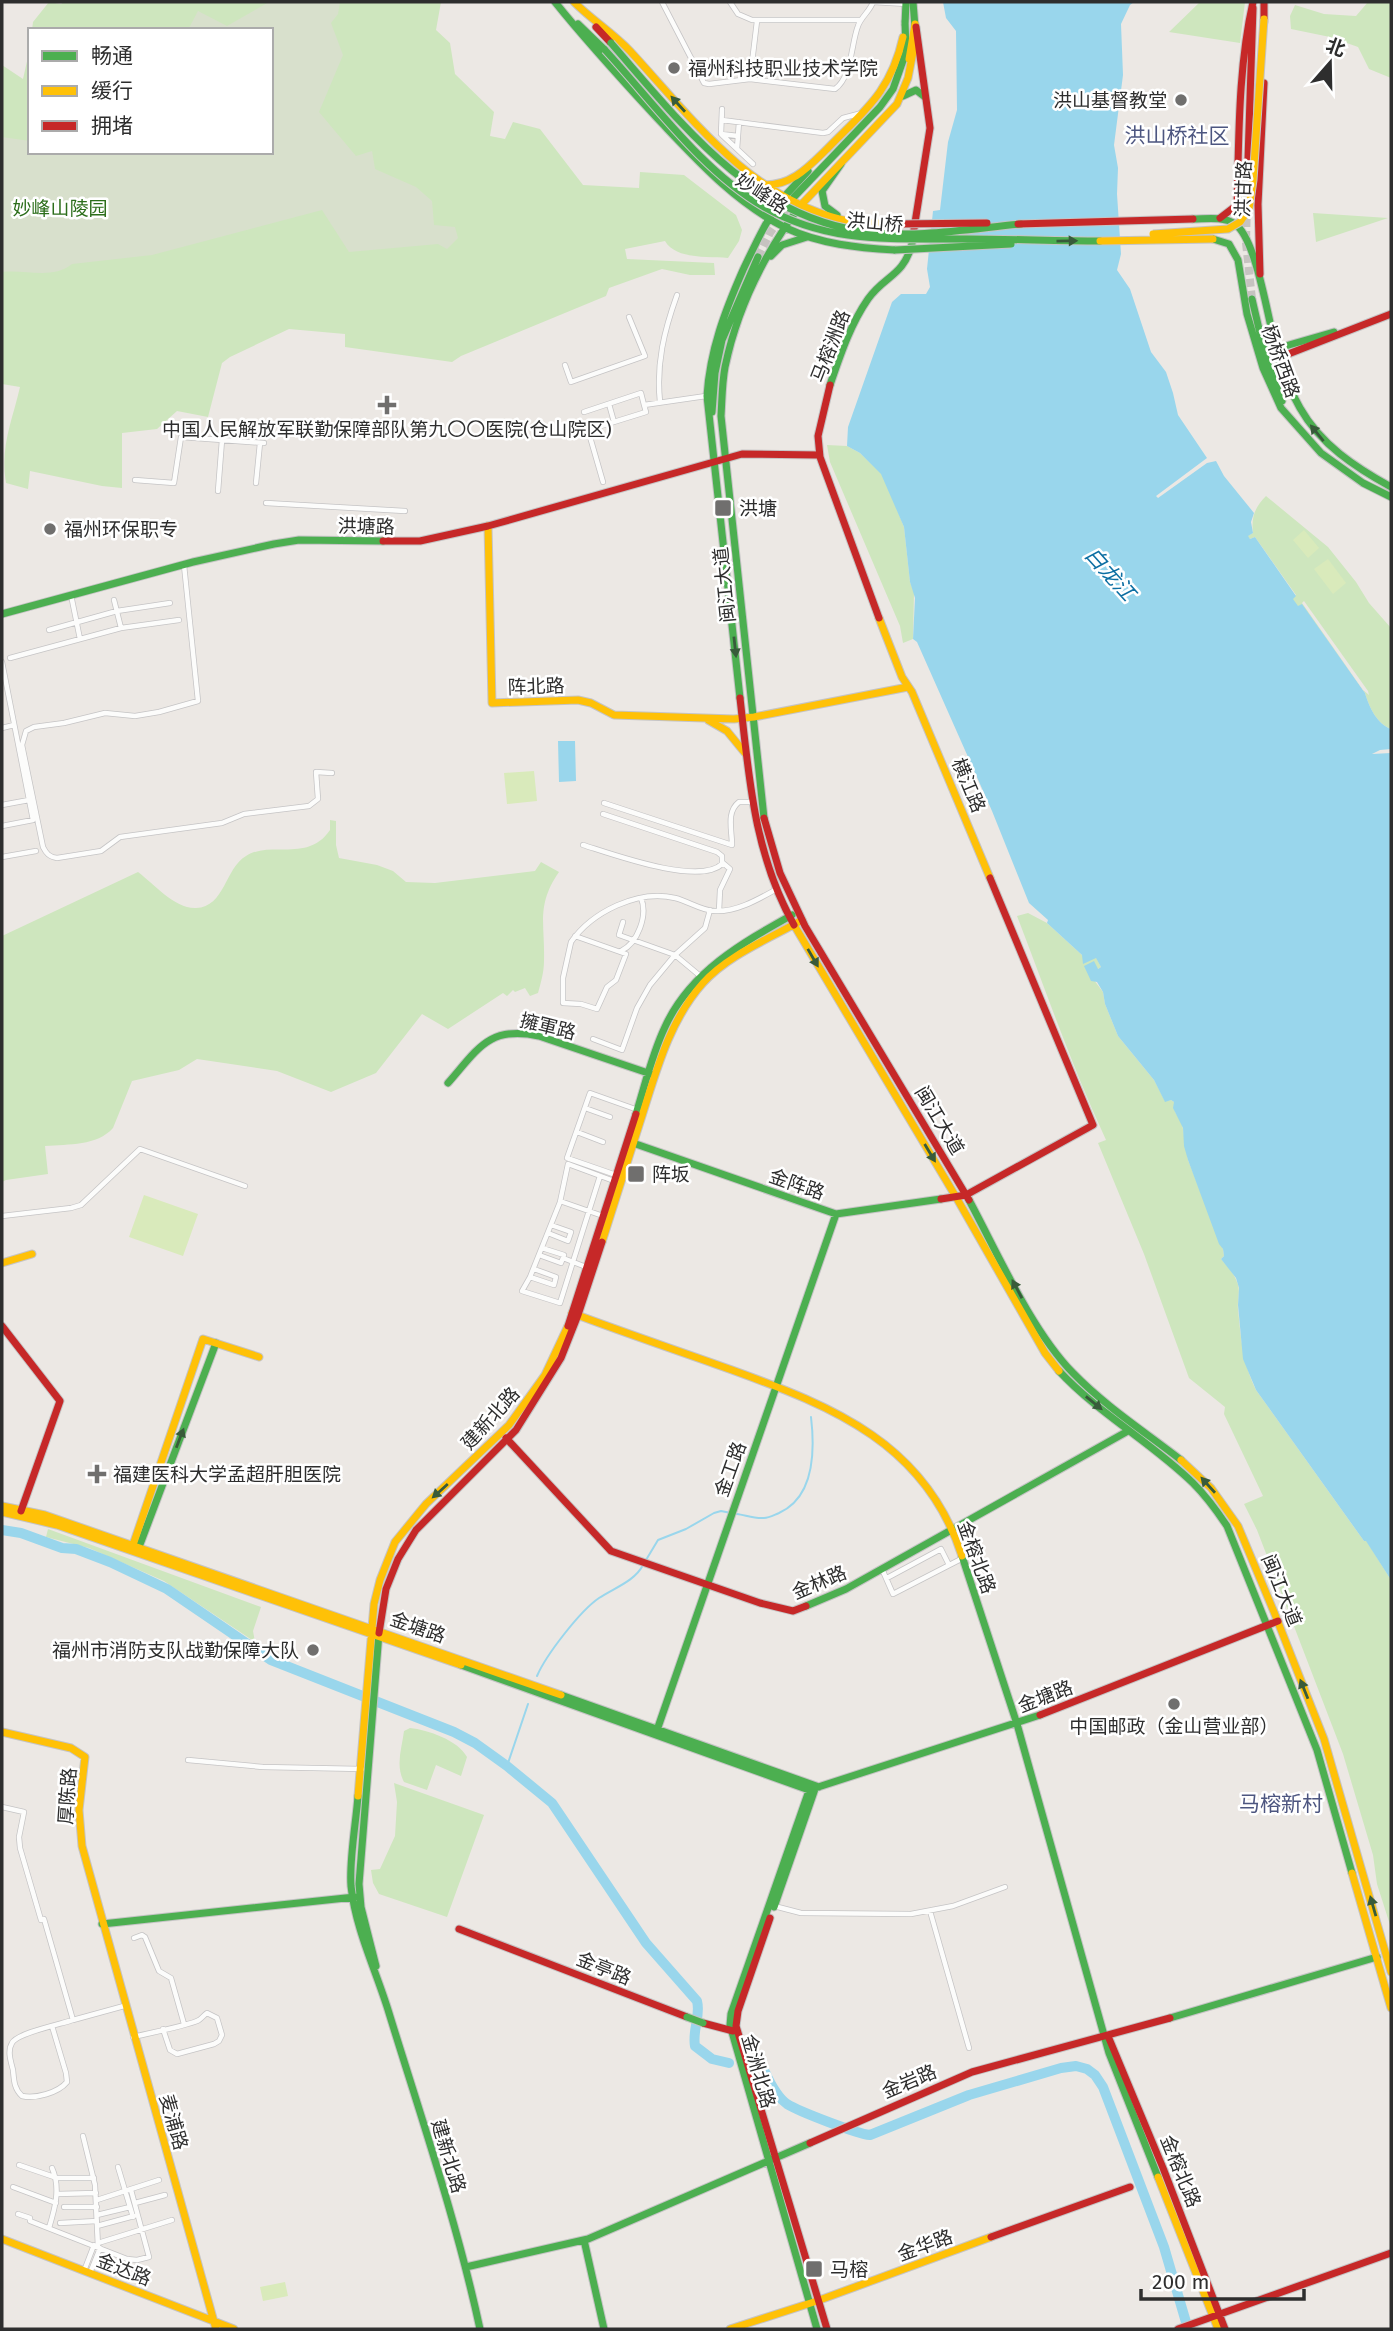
<svg xmlns="http://www.w3.org/2000/svg" width="1393" height="2331" viewBox="0 0 1393 2331" font-family="'Fira Sans','Noto Sans SC',sans-serif">
<style>
.green{fill:#cee6be}
.cemetery{fill:#d8e0cc}
.pitch{fill:#d9eabb}
.water{fill:#99d6ec}
.pier{fill:#ece8e4}
.lines{fill:none;stroke-linecap:round;stroke-linejoin:round}
.stream{stroke:#99d6ec;stroke-width:2}
.river{stroke:#99d6ec;stroke-width:10}
.primary-tunnel{stroke:#c6c3c0;stroke-width:8;stroke-dasharray:8 4;stroke-linecap:butt}
.street-casing{stroke:#c5c4c5;stroke-width:6}
.fast-casing{stroke:#c5c4c5;stroke-width:9}
.slow-casing{stroke:#c5c4c5;stroke-width:9}
.jam-casing{stroke:#c5c4c5;stroke-width:9}
.street{stroke:#fcfcfb;stroke-width:4.5}
.fast{stroke:#4caf50;stroke-width:7}
.slow{stroke:#ffc107;stroke-width:7}
.jam{stroke:#c62828;stroke-width:7}
.fast-bridge-casing{stroke:#c5c4c5;stroke-width:9;stroke-linecap:butt}
.slow-bridge-casing{stroke:#c5c4c5;stroke-width:9;stroke-linecap:butt}
.jam-bridge-casing{stroke:#c5c4c5;stroke-width:9;stroke-linecap:butt}
.fast-bridge{stroke:#4caf50;stroke-width:7}
.slow-bridge{stroke:#ffc107;stroke-width:7}
.jam-bridge{stroke:#c62828;stroke-width:7}
.oneway{fill:#385b3a}
.poi-dot{fill:#706f6e;stroke:#fff;stroke-width:2.5}
.labels{text-anchor:middle;stroke-width:5;stroke-linejoin:round;paint-order:stroke}
.poi-label{font-size:19px;fill:#2e2e2e;stroke:#fff;text-anchor:start}
.street-label{font-size:19px;fill:#2e2e2e;stroke:#fff}
.park-label{font-size:19px;fill:#2c6e1b;stroke:#fff}
.neighbourhood-label{font-size:21px;fill:#4d5680;stroke:#fff}
.water-label{font-size:21px;font-style:italic;fill:#0d6fa3;stroke:#fff}
</style>
<rect width="100%" height="100%" fill="#ece8e4"/>
<!-- green -->
<path class="green" d="M49,2L61,4L64,2H441L436,30L450,43L455,74L494,112L490,136L505,139L513,122L540,129L583,185L639,188L640,172L684,175L736,215L742,230L739,241L728,258C709,256 676,260 665,241L625,249L627,259L714,263L715,275H690L662,269L609,288L606,296L461,356L452,362L345,347V334L289,329L230,357L222,363L208,417L177,411L157,429L122,433V488L102,486L30,471L28,489L6,483C0,446 12,422 20,387L2,384V65L23,79L30,48V152H271V30H32L33,22Z
M1200,2H1245L1240,43L1169,32Z
M1368,2H1391V78L1369,69L1358,47L1330,37L1291,29L1290,16L1295,5L1324,14L1356,16Z
M1313,213L1388,218L1316,242Z
M827,445L847,446L860,453L882,474L889,490L904,527L910,582L914,592L913,639L903,643L900,626L830,462Z
M1266,496L1328,547L1356,582L1369,603L1391,628V729C1377,724 1369,707 1365,693L1302,605L1298,607L1292,599L1296,595L1255,537L1250,539L1247,536L1253,533C1251,517 1255,507 1266,496Z
M330,820L336,821V845L339,858L377,865L393,871L406,882L435,883L535,871L541,862L559,872C536,905 545,924 544,961C544,972 541,982 538,993L530,996L525,988L515,992L513,990L507,996L503,993L448,1029L422,1014L376,1073L331,1092L277,1071L197,1059L179,1070L132,1081L113,1128C97,1146 69,1144 45,1146L48,1174L6,1180L2,1182V936L138,872C154,884 175,909 196,908C225,907 225,868 246,856C270,840 308,863 330,830Z
M1028,913L1047,923L1082,955L1096,957L1101,967L1098,969L1094,980L1103,992L1105,1004L1118,1036L1154,1080L1165,1101L1171,1100L1174,1102L1175,1112L1182,1123L1188,1160L1223,1249L1224,1256L1221,1259C1227,1266 1234,1273 1237,1282C1241,1291 1237,1300 1238,1309C1241,1340 1243,1363 1256,1390L1364,1541L1366,1540L1391,1580V1928L1377,1884L1373,1855L1343,1754L1257,1530L1244,1504L1263,1496L1224,1414L1225,1407L1189,1378L1144,1254L1098,1143L1106,1140C1072,1067 1046,991 1017,916Z
M48,1529L261,1607L253,1631L255,1642L164,1581L89,1548L46,1537Z
M410,1728C428,1730 458,1740 467,1757L461,1776L436,1765L427,1790L404,1782C395,1765 402,1748 404,1731Z
M394,1783L484,1815L447,1917L379,1894L373,1883L371,1870L380,1869L395,1836L397,1802Z"/>
<!-- cemetery -->
<path class="cemetery" d="M269,2H340L338,14L331,23L343,55L319,112L356,156L372,151L375,169L416,187L432,201L434,225L455,227L458,238L447,249L438,244L349,252L322,210L152,255L72,264C52,280 26,269 2,272V137L30,141V152H271V30H152L189,28L198,11L227,26Z"/>
<!-- pitch -->
<path class="pitch" d="M1304,530L1319,548L1308,558L1293,540Z
M1328,559L1346,583L1333,594L1314,569Z
M534,771L537,801L507,804L504,773Z
M144,1195L198,1214L183,1256L129,1237Z
M285,2282L288,2296L263,2301L260,2287Z"/>
<!-- water -->
<path class="water" d="M943,2H1134L1130,5L1121,24L1123,75L1114,145L1118,168L1117,194L1121,254L1117,270L1130,289L1151,352L1166,372L1173,393L1178,415L1207,458L1156,496L1158,498L1207,463L1216,461L1224,476L1254,513L1251,522L1253,533L1248,536L1250,539L1255,537L1296,596L1293,599L1298,606L1302,604L1365,693C1369,707 1377,724 1391,729V749L1380,750L1372,754L1391,753V1580L1366,1541H1364L1256,1390L1243,1359L1238,1305L1239,1288L1236,1278L1221,1259L1224,1256L1223,1249L1219,1244L1188,1160L1184,1146L1183,1128L1173,1108L1174,1102L1171,1100L1165,1102L1154,1080L1118,1036L1105,1004L1103,992L1097,982L1091,981L1084,966L1094,961L1098,969L1101,967L1096,958L1083,964L1082,955L1047,923L1048,920L1029,903L992,811L917,642L913,639L915,598L910,582L904,527L881,474L860,453L847,446L848,427L892,302L901,294H926L930,287L927,269L933,211L940,210L948,142L957,110L956,31L946,18Z
M558,741H575L576,781L559,782Z"/>
<!-- pier -->
<path class="pier" d="M1304,601L1368,691L1369,695L1363,690L1302,603Z"/>
<g class="lines">
<!-- stream -->
<path class="stream" d="M737,1514C745,1515 755,1519 764,1518C769,1518 774,1515 779,1513C815,1497 815,1451 811,1417
M646,1560L658,1540L686,1529L714,1513L721,1511L731,1513
M537,1676C546,1655 580,1611 599,1598C614,1588 635,1581 643,1565
M507,1766L528,1704"/>
<!-- river -->
<path class="river" d="M2,1530L21,1533L62,1548L76,1549L110,1562L167,1589L271,1660L454,1732L475,1743L507,1766L552,1803L646,1943L697,2001C701,2016 692,2030 695,2046L712,2059L729,2063
M765,2072C770,2083 777,2097 787,2104C798,2111 857,2134 870,2135L969,2095L1061,2068L1076,2066L1087,2069L1095,2075L1103,2087L1164,2247L1188,2329"/>
<!-- primary-tunnel -->
<path class="primary-tunnel" d="M1248,159L1246,243L1252,299
M758,257L770,233L791,203"/>
<!-- street casing -->
<g class="street-casing">
<path id="street" d="M662,2L704,83L709,84L750,79L835,89C852,77 851,44 858,26C861,17 870,11 873,2
M730,2L738,14L752,20H860
M873,2L907,4
M750,79L757,21
M722,109L721,134L738,136
M722,120L823,133L828,132L843,118L862,113
M739,122L737,149L753,164
M722,135L737,149
M565,365L571,382L645,356L629,317
M660,402C656,364 664,331 677,295
M609,404L614,422
M584,412L641,393L644,405
M135,480L174,483L181,437L264,443
M603,482L588,430L646,412L644,405L706,396
M256,483L260,443
M218,491L222,440
M266,503L405,511
M184,565L198,701L159,712L135,716L105,713L64,723L34,727L26,731L22,745L43,847C46,853 49,857 57,858L101,851L120,837L222,823L244,814L309,806L318,799L316,772L332,773
M71,595L80,639
M114,600L121,628
M49,630L117,611L170,603
M10,658L121,628L179,620
M2,662L33,820L2,826
M2,728L14,725
M604,803L732,845C732,830 726,812 739,802H752
M2,805L29,800
M583,845C612,854 699,886 722,864V856L717,852L603,814
M2,857L36,851
M719,911L720,890L730,869L723,863
M623,922L619,935L675,955L699,975
M575,936L626,954L616,980L607,987L597,1009L581,1004L563,1003V978L571,942C592,912 638,889 675,898C688,901 702,911 715,911C736,912 757,900 775,890
M621,951C638,943 648,915 641,898
M593,1039L622,1050L637,1008L650,985L675,955L705,928L710,910
M585,1108L610,1117
M577,1132L603,1142
M616,1175L567,1158L590,1093L638,1110
M600,1176L560,1303L522,1291L530,1277L560,1202L568,1164L614,1181
M560,1201L603,1216
M2,1216L71,1208L81,1205L140,1149L245,1186
M548,1233L568,1241L571,1232L551,1225
M539,1255L561,1263L564,1255L542,1248
M563,1258L586,1267
M530,1277L554,1285L556,1277L534,1269
M882,1569L893,1594L963,1558
M887,1578L941,1549L949,1565
M188,1760L263,1767L362,1769
M2,1807L24,1812L19,1837L20,1848L41,1920L44,1919L73,2020L124,2006
M774,1906L801,1913L911,1914L953,1906L1005,1887
M930,1911L969,2048
M134,1938L142,1935L145,1937L159,1971L171,1978L184,2024
M52,2026L66,2073L67,2082C58,2093 35,2099 22,2096C14,2089 14,2080 13,2070C11,2062 7,2051 12,2043C17,2033 61,2024 73,2020
M133,2037C145,2034 191,2025 199,2020C202,2018 204,2015 207,2013L217,2018L222,2035L219,2041L214,2044L177,2054L170,2050L163,2029
M83,2136L95,2185L98,2247
M19,2165L57,2178H94
M118,2167L133,2217
M13,2187L56,2203
M57,2194L96,2193
M97,2200L159,2180
M135,2203L165,2195
M64,2207H97
M18,2214L30,2218V2221L127,2259L137,2260L149,2257L131,2190
M97,2215L130,2207
M60,2223L97,2221
M97,2226L134,2216
M49,2228C55,2208 61,2188 52,2168
M98,2243L172,2220
M84,2271L94,2245
M90,2273L100,2248"/>
</g>
<!-- fast casing -->
<g class="fast-casing">
<path id="fast" d="M555,2C587,42 622,80 657,118C696,159 734,202 786,228C820,244 858,248 895,250
M913,2L915,27
M578,24L605,50
M905,25L906,2
M903,96L916,90L925,97
M794,197L880,107L893,89L906,52L905,21
M783,198L808,171
M837,215L825,206L822,191L841,164
M1193,219C1206,219 1223,216 1235,224C1258,240 1269,329 1279,359C1284,376 1291,392 1300,408C1321,445 1355,467 1391,487
M1213,239L1229,244L1238,260L1247,314L1263,368L1281,408L1321,453L1363,483L1391,497
M771,256L782,245L807,237
M1252,299L1266,359L1282,401
M1275,349L1334,332
M830,385C840,356 850,325 868,299C885,275 903,277 912,244
M712,412L715,373L722,340L758,257
M2,614L193,562L274,544L299,540L383,541
M740,698L707,396C710,350 725,311 743,270C755,245 766,220 783,198
M764,818L721,416C722,400 722,383 725,367C737,309 765,253 800,206
M448,1083C478,1049 489,1025 539,1036L651,1074
M636,1114C645,1085 652,1054 665,1027C690,972 742,943 792,915
M633,1143L836,1214L941,1199
M969,1200C998,1254 1031,1330 1073,1373C1105,1406 1145,1432 1181,1460
M1059,1371C1099,1414 1151,1442 1193,1483C1206,1496 1217,1511 1227,1526L1317,1750L1352,1873
M139,1547L216,1343
M962,1556L1017,1724L1109,2053L1158,2177
M806,1606L846,1589L1128,1431
M461,1665L809,1790L1040,1715
M561,1695L819,1787
M656,1733L836,1214
M811,1785L731,2014L730,2025L817,2329
M358,1796C356,1823 349,1860 351,1886C356,1931 376,1970 389,2013C421,2117 457,2222 480,2329
M774,1907L816,1786
M102,1924L355,1897
M376,1966L361,1907L359,1884L379,1633
M1170,2018L1377,1957
M584,2240L604,2329
M466,2267L588,2239L810,2143"/>
</g>
<!-- slow casing -->
<g class="slow-casing">
<path id="slow" d="M574,2C592,20 613,33 630,51C691,117 747,195 839,219C857,224 878,222 897,224
M909,59L915,24
M827,149C864,111 891,92 903,37
M763,185C793,186 810,165 830,146
M800,206L897,104L908,78L915,42
M488,526L492,703L578,700L591,703L614,715L734,719L754,717L908,687
M879,618L902,677L912,692L990,878
M708,720L727,731L745,753
M794,925L956,1197L1045,1353L1059,1371
M602,1242C615,1201 628,1160 641,1119C656,1072 669,1021 703,983C728,955 769,939 802,920
M2,1263L32,1254
M572,1313C625,1333 679,1351 732,1370C834,1407 926,1444 962,1556
M1181,1460L1211,1488L1238,1526L1274,1612L1324,1739L1391,1972
M2,1506L45,1515L561,1695
M2,1512L57,1525L461,1665
M133,1545L203,1339L259,1357
M2,1732L71,1748L85,1757L79,1810L82,1846L216,2329
M358,1796L374,1604L380,1580L395,1542L426,1504L509,1425L545,1375L568,1326
M1352,1873L1391,2008
M1158,2177L1218,2329
M2,2239L234,2329
M730,2329L817,2301L991,2237"/>
</g>
<!-- jam casing -->
<g class="jam-casing">
<path id="jam" d="M1264,2V22
M596,27L611,43
M1248,159L1253,8
M1220,218L1237,205C1239,138 1238,68 1253,2
M914,229L930,128L916,27
M1260,274L1258,204L1264,83
M1278,358L1391,314
M830,385L818,436L820,457L879,618
M383,541H420L488,526L742,454L819,455
M740,698C749,777 754,854 794,925
M764,818L780,873L805,926L969,1200
M941,1199L966,1195L1093,1125L990,878
M2,1326L60,1401L21,1511
M568,1326L636,1114
M506,1438L611,1551L760,1603L793,1611L806,1606
M379,1633L386,1589L398,1559L416,1530L516,1430L561,1358L578,1315L602,1242
M1040,1715L1278,1621
M770,1918L738,2011L736,2026L827,2329
M459,1929L687,2017
M703,2023L733,2031
M1108,2036L1163,2168L1225,2329
M810,2143L972,2072L1170,2018
M991,2237L1130,2187
M1178,2329L1391,2253"/>
</g>
<!-- street -->
<use href="#street" class="street"/>
<!-- fast -->
<use href="#fast" class="fast"/>
<!-- slow -->
<use href="#slow" class="slow"/>
<!-- jam -->
<use href="#jam" class="jam"/>
<!-- fast-bridge casing -->
<g class="fast-bridge-casing">
<path id="fast-bridge" d="M611,43C680,122 750,215 861,231C914,239 969,229 1021,224
M605,50C653,102 702,171 764,207C831,245 894,238 967,239C1012,239 1056,241 1100,241
M895,250L1011,244
M687,2017L703,2023"/>
</g>
<!-- slow-bridge casing -->
<g class="slow-bridge-casing">
<path id="slow-bridge" d="M1153,234L1228,229L1240,222L1249,209L1253,180L1264,19
M1100,241L1213,239"/>
</g>
<!-- jam-bridge casing -->
<g class="jam-bridge-casing">
<path id="jam-bridge" d="M897,224L987,223
M1018,224L1193,219"/>
</g>
<!-- fast-bridge -->
<use href="#fast-bridge" class="fast-bridge"/>
<!-- slow-bridge -->
<use href="#slow-bridge" class="slow-bridge"/>
<!-- jam-bridge -->
<use href="#jam-bridge" class="jam-bridge"/>
</g>
<!-- one-way arrows -->
<defs><path id="oneway-solid" d="M-6-.8H1V-3.2L6.5 0L1 3.2V.8H-6Z" transform="scale(1.75)"/></defs>
<g class="oneway">
<use href="#oneway-solid" transform="translate(678 104) rotate(-132)"/>
<use href="#oneway-solid" transform="translate(1067 241) rotate(-1)"/>
<use href="#oneway-solid" transform="translate(1317 433) rotate(-129)"/>
<use href="#oneway-solid" transform="translate(735 647) rotate(84)"/>
<use href="#oneway-solid" transform="translate(813 958) rotate(60)"/>
<use href="#oneway-solid" transform="translate(930 1153) rotate(59)"/>
<use href="#oneway-solid" transform="translate(1017 1289) rotate(-118)"/>
<use href="#oneway-solid" transform="translate(1094 1403) rotate(39)"/>
<use href="#oneway-solid" transform="translate(180 1438) rotate(-69)"/>
<use href="#oneway-solid" transform="translate(1208 1485) rotate(-132)"/>
<use href="#oneway-solid" transform="translate(440 1491) rotate(138)"/>
<use href="#oneway-solid" transform="translate(1304 1689) rotate(-112)"/>
<use href="#oneway-solid" transform="translate(1373 1906) rotate(-106)"/>
</g>
<!-- markers -->
<g class="poi-dot">
<circle cx="674" cy="68" r="7"/>
<circle cx="1181" cy="100" r="7"/>
<path d="M383.5 394.5h7v7h7v7h-7v7h-7v-7h-7v-7h7z"/>
<rect x="714" y="499" width="18" height="18" rx="3.5"/>
<circle cx="50" cy="529" r="7"/>
<rect x="627" y="1165" width="18" height="18" rx="3.5"/>
<path d="M93.5 1463.5h7v7h7v7h-7v7h-7v-7h-7v-7h7z"/>
<circle cx="313" cy="1650" r="7"/>
<circle cx="1174" cy="1704" r="7"/>
<rect x="805" y="2260" width="18" height="18" rx="3.5"/>
</g>
<g class="labels">
<!-- poi labels -->
<g class="poi-label">
<text x="688" y="75">福州科技职业技术学院</text>
<text x="1167" y="107" text-anchor="end">洪山基督教堂</text>
<text x="387" y="436" text-anchor="middle">中国人民解放军联勤保障部队第九〇〇医院(仓山院区)</text>
<text x="739" y="515">洪塘</text>
<text x="64" y="536">福州环保职专</text>
<text x="652" y="1181">阵坂</text>
<text x="113" y="1481">福建医科大学孟超肝胆医院</text>
<text x="299" y="1657" text-anchor="end">福州市消防支队战勤保障大队</text>
<text x="1174" y="1733" text-anchor="middle">中国邮政（金山营业部）</text>
<text x="830" y="2276">马榕</text>
</g>
<!-- street labels -->
<g class="street-label">
<text transform="translate(1243 189) rotate(-88)" y="7">洪甘路</text>
<text transform="translate(762 193) rotate(33)" y="7">妙峰路</text>
<text transform="translate(875 222) rotate(5)" y="7">洪山桥</text>
<text transform="translate(830 346) rotate(-69)" y="7">马榕洲路</text>
<text transform="translate(1281 361) rotate(70)" y="7">杨桥西路</text>
<text transform="translate(366 526) rotate(1)" y="7">洪塘路</text>
<text transform="translate(724 585) rotate(-96)" y="7">闽江大道</text>
<text transform="translate(536 686) rotate(-2)" y="7">阵北路</text>
<text transform="translate(969 785) rotate(67)" y="7">横江路</text>
<text transform="translate(548 1026) rotate(14)" y="7">擁軍路</text>
<text transform="translate(940 1120) rotate(59)" y="7">闽江大道</text>
<text transform="translate(797 1184) rotate(19)" y="7">金阵路</text>
<text transform="translate(490 1418) rotate(-48)" y="7">建新北路</text>
<text transform="translate(730 1469) rotate(-70)" y="7">金工路</text>
<text transform="translate(977 1557) rotate(70)" y="7">金榕北路</text>
<text transform="translate(819 1582) rotate(-23)" y="7">金林路</text>
<text transform="translate(1282 1590) rotate(68)" y="7">闽江大道</text>
<text transform="translate(418 1627) rotate(19)" y="7">金塘路</text>
<text transform="translate(1045 1696) rotate(-21)" y="7">金塘路</text>
<text transform="translate(67 1796) rotate(-86)" y="7">厚陈路</text>
<text transform="translate(604 1968) rotate(22)" y="7">金亭路</text>
<text transform="translate(759 2071) rotate(74)" y="7">金洲北路</text>
<text transform="translate(909 2081) rotate(-23)" y="7">金岩路</text>
<text transform="translate(174 2122) rotate(74)" y="7">麦浦路</text>
<text transform="translate(449 2156) rotate(73)" y="7">建新北路</text>
<text transform="translate(1181 2171) rotate(68)" y="7">金榕北路</text>
<text transform="translate(925 2245) rotate(-20)" y="7">金华路</text>
<text transform="translate(124 2269) rotate(21)" y="7">金达路</text>
</g>
<!-- park labels -->
<g class="park-label">
<text x="60" y="215">妙峰山陵园</text>
</g>
<!-- neighbourhood labels -->
<g class="neighbourhood-label">
<text x="1177" y="143">洪山桥社区</text>
<text x="1281" y="1811">马榕新村</text>
</g>
<!-- water labels -->
<g class="water-label">
<text transform="translate(1110 574) rotate(48)" y="7">白龙江</text>
</g>
</g>
<!-- border -->
<rect width="1393" height="2331" fill="none" stroke="#2e2e2e" stroke-width="7"/>
<!-- legend -->
<rect x="28" y="28" width="245" height="126" fill="#ffffff" stroke="#ababab" stroke-width="2"/>
<rect x="42" y="51" width="35" height="10" fill="#4caf50" stroke="#ababab" stroke-width="2"/>
<text x="91" y="63" font-size="21" fill="#2e2e2e">畅通</text>
<rect x="42" y="86" width="35" height="10" fill="#ffc107" stroke="#ababab" stroke-width="2"/>
<text x="91" y="98" font-size="21" fill="#2e2e2e">缓行</text>
<rect x="42" y="121" width="35" height="10" fill="#c62828" stroke="#ababab" stroke-width="2"/>
<text x="91" y="133" font-size="21" fill="#2e2e2e">拥堵</text>
<!-- north arrow -->
<g transform="translate(1330 63) rotate(20)" stroke="#ffffff" stroke-width="5" paint-order="stroke">
<path d="M0-5L12 26L0 18L-12 26Z" fill="#2e2e2e"/>
<text y="-10" font-size="19" font-weight="bold" text-anchor="middle" fill="#2e2e2e">北</text>
</g>
<!-- scale -->
<path d="M1141 2289v10h163v-10" fill="none" stroke="#2e2e2e" stroke-width="3.5"/>
<text x="1152" y="2289" font-size="21" fill="#2e2e2e" stroke="#ffffff" stroke-width="5" paint-order="stroke">200 m</text>
</svg>
